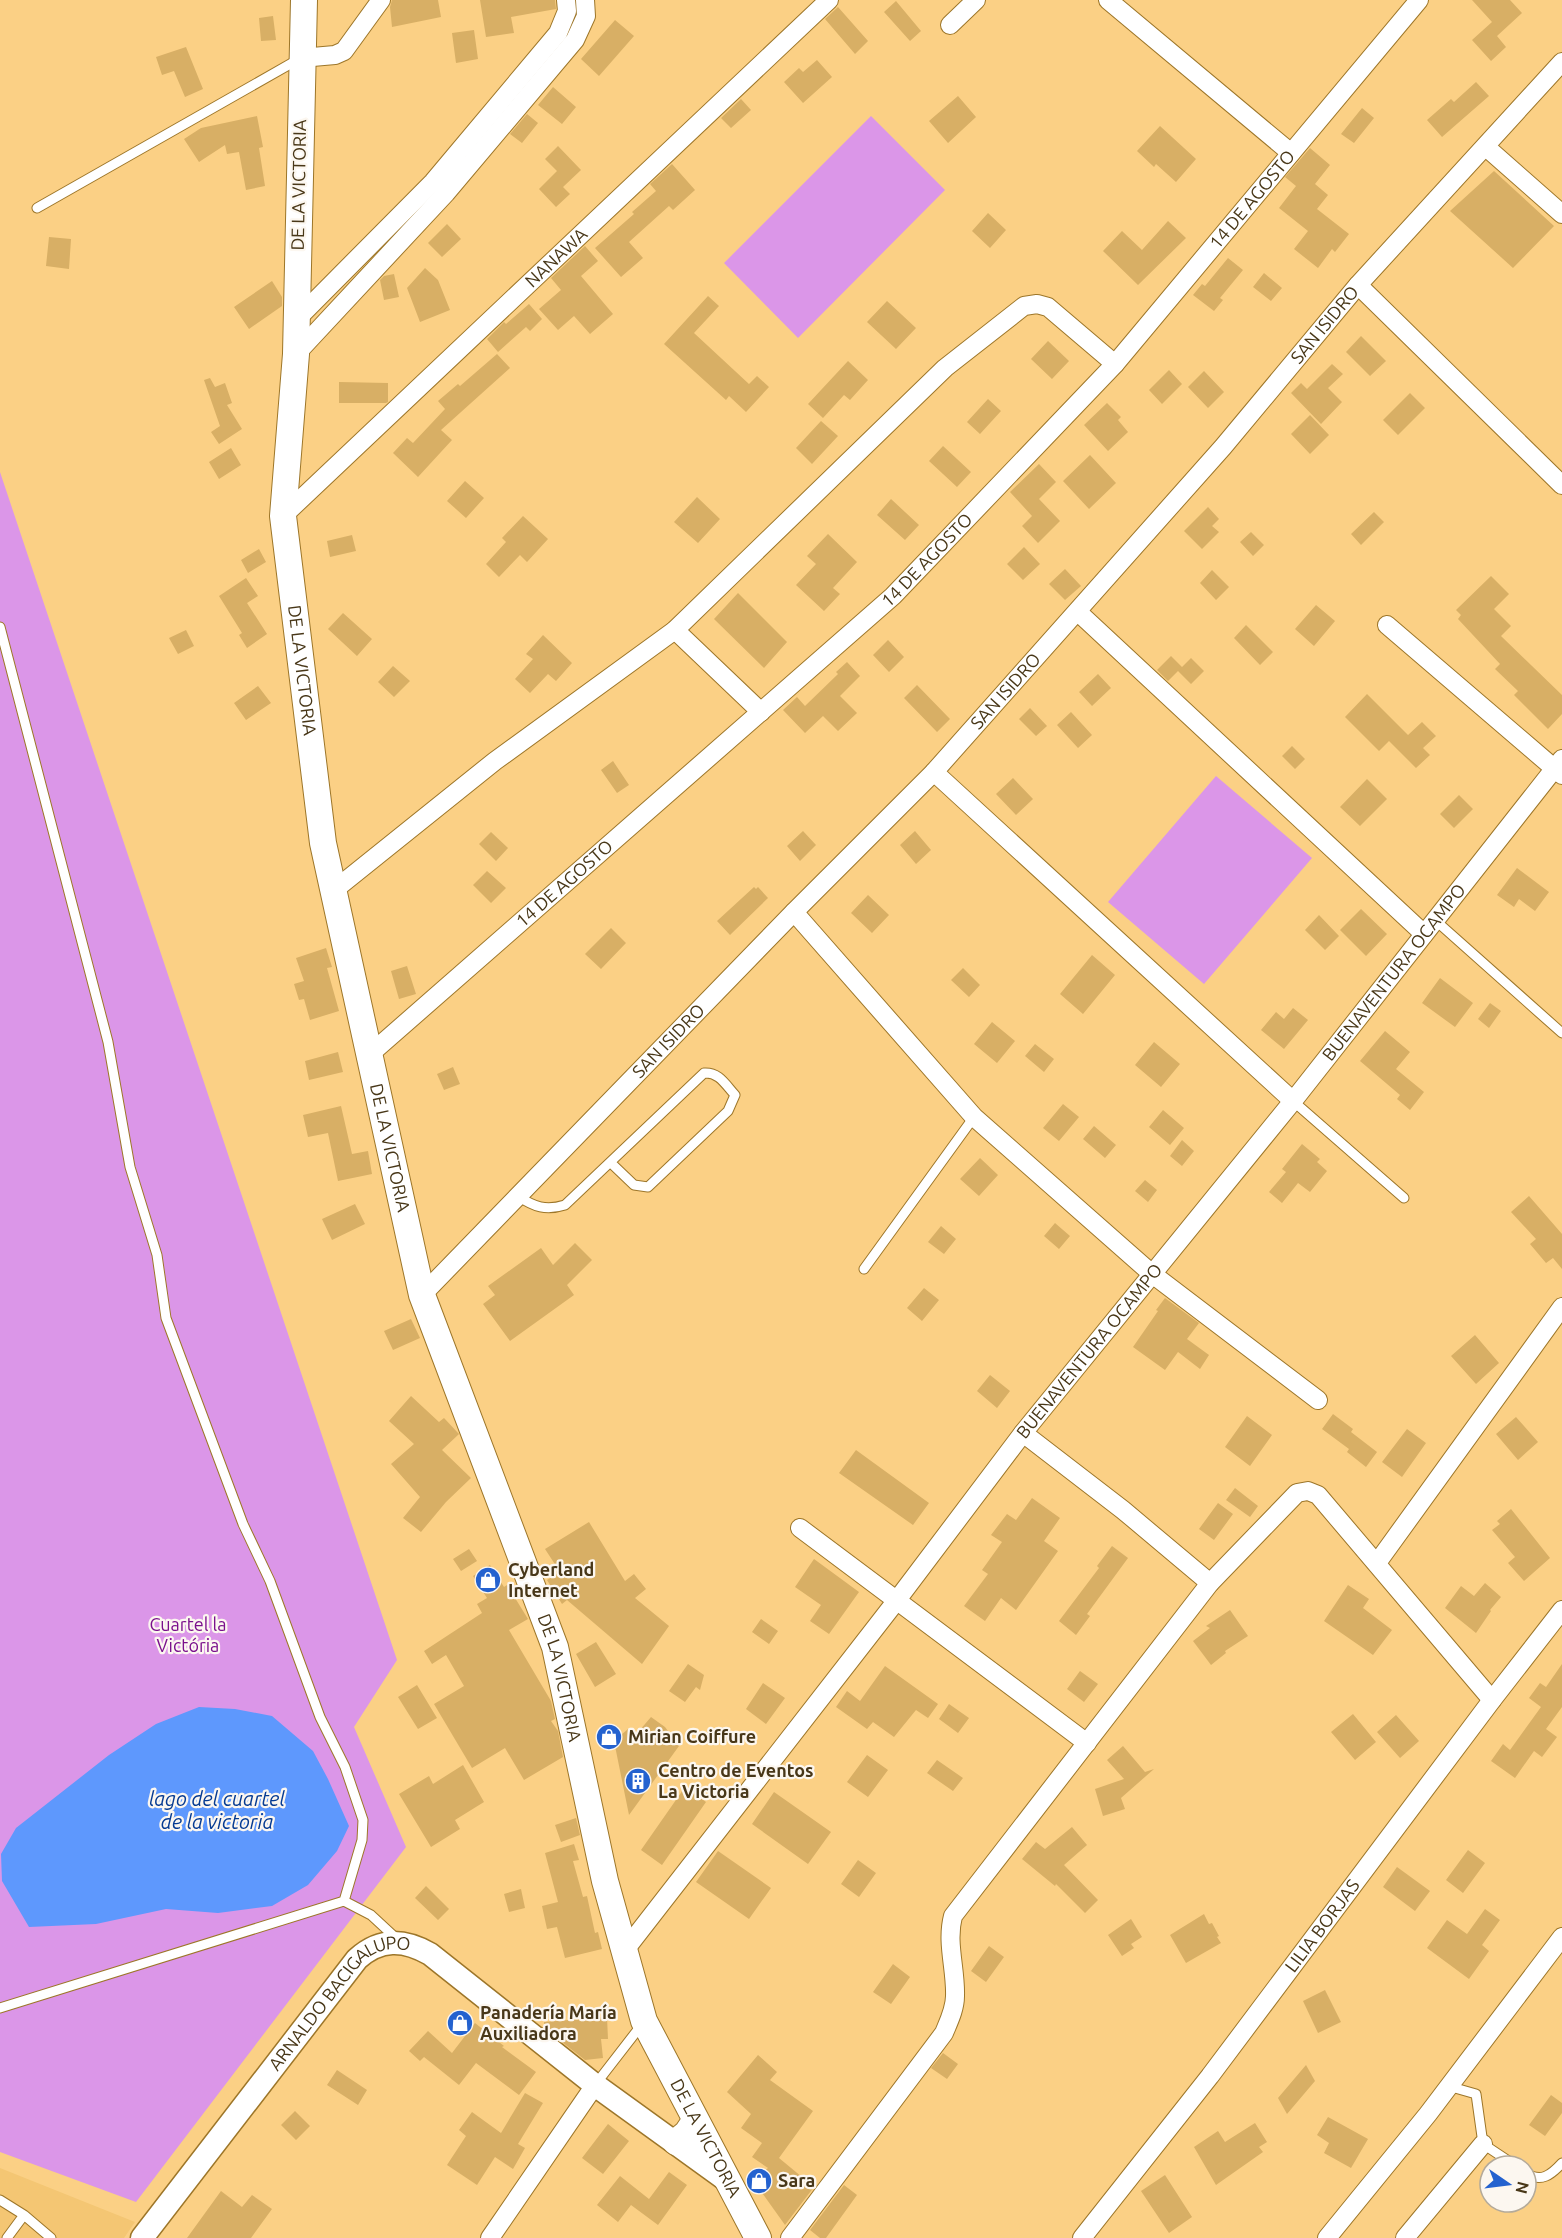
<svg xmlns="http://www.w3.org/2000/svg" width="1562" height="2238" viewBox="0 0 1562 2238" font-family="Ubuntu,sans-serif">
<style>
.built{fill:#f4c673}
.green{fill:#db96e8}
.water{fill:#5e98fd}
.building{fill:#d8af65}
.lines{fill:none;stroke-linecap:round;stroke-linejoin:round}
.service-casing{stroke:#9d7629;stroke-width:11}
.minor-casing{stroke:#9d7629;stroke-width:20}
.tertiary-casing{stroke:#9d7629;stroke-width:25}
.secondary-casing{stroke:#9d7629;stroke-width:28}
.service{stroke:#fff;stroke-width:9}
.minor{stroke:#fff;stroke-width:18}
.tertiary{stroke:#fff;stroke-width:22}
.secondary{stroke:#fff;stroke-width:26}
.labels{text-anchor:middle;stroke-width:4.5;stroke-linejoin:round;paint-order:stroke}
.street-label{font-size:18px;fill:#483718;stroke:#fcf7f0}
.poi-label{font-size:18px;font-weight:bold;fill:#483718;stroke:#fcf7f0;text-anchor:start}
.park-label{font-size:18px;fill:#7a108c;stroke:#fcf7f0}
.water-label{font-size:20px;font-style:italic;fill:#063b92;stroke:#fcf7f0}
</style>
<rect width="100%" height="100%" fill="#fbd085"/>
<!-- built -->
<path class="built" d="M0,2168L135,2222L124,2238H0Z"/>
<!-- green -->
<path class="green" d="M871,116L945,190L798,338L724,263Z
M0,472L397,1660L354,1727L406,1847L136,2202L0,2152Z
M1216,776L1312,858L1204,984L1108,902Z"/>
<!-- water -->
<path class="water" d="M199,1707L235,1709L272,1716L313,1751L328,1779L349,1826L337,1851L308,1885L272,1906L218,1913L166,1909L96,1924L29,1927L2,1881L1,1854L16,1828L109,1755L156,1724Z"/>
<!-- building -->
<path class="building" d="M392,0H438L441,17L392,27L390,7Z
M480,0H555L556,9L511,17L514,33L486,37Z
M1472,0H1510L1522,13L1497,36L1506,47L1491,61L1472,40L1492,22Z
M896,1L921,31L910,41L884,12Z
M838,7L868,41L855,54L825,19Z
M273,16L276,40L261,41L259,18Z
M615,20L634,36L599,76L581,59Z
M474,30L478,59L456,63L452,33Z
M186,47L203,89L185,97L174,71L162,75L156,57Z
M817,60L832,77L803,103L784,82L799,68L803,72Z
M1476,82L1489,96L1442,137L1427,120L1451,99L1454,102Z
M553,87L576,107L562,124L538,105Z
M958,96L976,117L948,143L929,121Z
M741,99L751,110L731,128L721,118Z
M1362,108L1374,118L1354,143L1341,134Z
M527,114L538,123L522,143L510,134Z
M257,116L263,147L259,148L265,186L246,190L239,152L227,154L225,145L199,162L184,139L201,128Z
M1160,126L1196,159L1176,182L1156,164L1154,167L1137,151Z
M558,146L581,170L563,187L570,194L556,207L539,189L557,171L545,159Z
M1310,148L1330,165L1315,184L1328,195L1317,209L1349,234L1335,252L1332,249L1318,268L1294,249L1308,231L1279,208L1296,186L1285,177Z
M672,164L695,190L673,210L669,206L629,242L643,258L621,277L595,248L634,214L632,212L656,191L650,184Z
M1494,171L1554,226L1513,268L1450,211Z
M988,213L1006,230L990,248L972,231Z
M1168,221L1186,238L1138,285L1103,251L1122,231L1142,250Z
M447,224L461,239L442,257L428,243Z
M49,237L71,239L69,269L46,266Z
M585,246L598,261L581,276L613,314L590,334L574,316L558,330L539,309L561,290L551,278Z
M1228,258L1243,270L1220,298L1223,300L1214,311L1193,295L1202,284L1205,286Z
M425,268L438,280L450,310L420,322L407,288Z
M1264,273L1282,288L1271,301L1253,287Z
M394,274L399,297L384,300L380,280L384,276Z
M272,281L282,297V306L249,329L234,307Z
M708,296L719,306L694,333L749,384L757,376L769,387L746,412L729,396L726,400L664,344Z
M887,301L916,328L896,349L867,322Z
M529,304L542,319L530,331L526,327L498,352L487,339L504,322L506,324Z
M1361,336L1386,361L1370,376L1346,352Z
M1048,341L1069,361L1052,379L1031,359Z
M497,354L510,368L441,430L452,440L418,477L393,453L407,438L413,443L445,409L438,401L458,384L460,386Z
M848,361L868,380L850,400L844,395L823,418L808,404Z
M1332,364L1343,374L1328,388L1342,402L1321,424L1291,393L1301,383L1307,389Z
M1169,370L1182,384L1162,404L1149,390Z
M1204,371L1224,392L1208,408L1188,387Z
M210,378L215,387L225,383L232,403L227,405L242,429L219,444L211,432L220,426L204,380Z
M339,382L388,383V402L386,403H339Z
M1410,393L1425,408L1398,435L1383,420Z
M988,399L1001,411L980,434L967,422Z
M1107,403L1121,417L1118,420L1128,432L1108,451L1084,425Z
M1310,415L1329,435L1310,454L1291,434Z
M821,421L838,436L812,464L796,448Z
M943,446L971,472L957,487L929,461Z
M231,448L241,465L219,479L209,462Z
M1090,455L1116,483L1089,509L1063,481Z
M1039,464L1056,482L1039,499L1060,521L1038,543L1022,526L1032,516L1010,492Z
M465,481L484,498L466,518L447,501Z
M697,497L720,519L698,543L674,522Z
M891,499L919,525L905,540L877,515Z
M1208,507L1219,519L1212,526L1219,532L1202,549L1184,531Z
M1374,512L1384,522L1361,545L1351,534Z
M523,516L548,539L527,562L520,555L499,577L486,564L506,542L502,538Z
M1251,532L1264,545L1253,556L1240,542Z
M828,534L857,562L833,588L840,594L824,611L796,585L816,564L807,556Z
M352,535L356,551L330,557L327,541Z
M1024,547L1040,564L1023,580L1007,564Z
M259,549L266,562L248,573L241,560Z
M1065,569L1081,586L1065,600L1049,584Z
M1212,570L1229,587L1216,600L1200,583Z
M1491,576L1509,594L1494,609L1511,626L1501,636L1562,695V714L1548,729L1514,695L1518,691L1495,669L1500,664L1458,619L1461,615L1456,610Z
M246,578L258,596L247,603L267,634L247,648L239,635L242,633L219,596Z
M738,593L787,642L764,668L714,619Z
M1316,605L1335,621L1314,646L1295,629Z
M343,613L372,639L357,656L328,629Z
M1246,625L1273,652L1260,665L1234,638Z
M186,630L194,646L178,654L169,638Z
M543,635L572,663L556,681L548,674L530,693L515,679L533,659L526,654Z
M888,640L904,657L889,672L873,655Z
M1171,656L1182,667L1191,658L1204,671L1191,684L1178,671L1168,681L1157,670Z
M847,662L860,676L840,696L857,713L838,731L823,716L805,733L783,710L797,697L805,706L838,674L836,672Z
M393,666L410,681L394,697L378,682Z
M1098,674L1111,688L1092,706L1079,692Z
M917,685L950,719L937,732L904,698Z
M258,686L271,703L246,720L234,703Z
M1367,694L1408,735L1422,722L1436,736L1423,748L1430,755L1416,768L1389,741L1379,751L1345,717Z
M1030,708L1047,726L1036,736L1019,719Z
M1071,712L1092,735L1078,748L1057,725Z
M1292,746L1305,759L1295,769L1282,756Z
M613,761L629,785L617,793L601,770Z
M1013,778L1033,799L1016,815L996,794Z
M1367,779L1387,799L1360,826L1340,807Z
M1459,795L1473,809L1454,828L1440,814Z
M803,831L816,845L800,861L787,846Z
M915,831L931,850L916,864L900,845Z
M491,832L508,848L496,861L479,844Z
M1517,868L1549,892L1535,911L1519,899L1514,907L1497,895Z
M487,871L506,888L491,903L473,885Z
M754,887L756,889L758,887L768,898L730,935L717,921Z
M868,895L889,915L872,933L851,913Z
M1361,909L1387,934L1366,956L1340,930Z
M1319,915L1339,936L1325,950L1305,930Z
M611,928L626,943L601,969L585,954Z
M326,948L332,967L327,968L339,1011L310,1020L304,999L299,1000L294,984L304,981L296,958Z
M1092,955L1115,975L1083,1014L1060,994Z
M407,966L416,994L399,999L391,971Z
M963,968L980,985L969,997L951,980Z
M1440,978L1473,1003L1455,1027L1422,1003Z
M1490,1003L1501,1011L1489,1028L1478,1019Z
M1293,1008L1308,1020L1284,1049L1261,1030L1276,1012L1284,1019Z
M992,1022L1015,1041L997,1063L974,1044Z
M1385,1031L1410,1052L1396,1069L1424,1092L1410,1110L1397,1099L1400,1095L1360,1061Z
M1154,1042L1180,1064L1161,1087L1135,1065Z
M1035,1044L1054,1059L1044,1072L1025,1056Z
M338,1052L343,1072L309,1080L305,1061Z
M453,1067L460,1084L444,1090L437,1074Z
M1063,1104L1079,1117L1059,1141L1043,1128Z
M341,1106L352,1154L368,1151L372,1174L338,1181L328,1133L308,1137L303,1115Z
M1163,1110L1184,1128L1170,1145L1149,1127Z
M1094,1126L1116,1145L1105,1158L1083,1139Z
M1182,1140L1194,1151L1182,1166L1170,1156Z
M1302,1144L1320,1159L1317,1162L1327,1171L1310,1192L1298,1183L1282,1203L1269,1192L1286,1172L1282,1169Z
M980,1158L998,1175L979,1196L960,1179Z
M1145,1180L1157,1190L1148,1202L1135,1191Z
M1529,1196L1562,1234V1269L1553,1258L1546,1263L1530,1244L1536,1239L1511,1212Z
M355,1204L365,1224L332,1240L322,1219Z
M1055,1223L1070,1236L1059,1249L1044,1236Z
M941,1226L956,1239L944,1254L928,1242Z
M575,1243L592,1260L567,1285L574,1295L510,1341L483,1304L495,1295L488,1286L541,1248L553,1265Z
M924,1288L939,1300L922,1321L907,1308Z
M1165,1298L1199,1323L1187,1339L1209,1355L1200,1369L1178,1352L1165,1370L1133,1347L1158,1311L1156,1310Z
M411,1319L420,1338L393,1350L384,1331Z
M1475,1335L1499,1363L1476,1384L1451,1356Z
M990,1375L1010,1391L997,1408L977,1391Z
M411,1396L439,1422L444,1418L459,1434L442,1450L471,1478L446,1502L421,1532L403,1518L420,1497L391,1464L414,1444L389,1421Z
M1333,1414L1353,1429L1351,1432L1377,1452L1366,1467L1347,1452L1349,1449L1322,1429Z
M1247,1416L1272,1435L1250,1466L1225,1447Z
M1516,1417L1538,1442L1518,1460L1496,1434Z
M1407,1429L1426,1443L1402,1477L1382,1462Z
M856,1450L929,1503L913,1525L839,1473Z
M1235,1488L1258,1506L1250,1517L1226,1500Z
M1032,1498L1060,1518L1044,1541L1058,1551L1016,1610L1001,1598L985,1621L964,1606L988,1574L982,1570L1002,1542L991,1535L1007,1514L1016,1520Z
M1218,1503L1233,1514L1214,1540L1199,1529Z
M1511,1509L1550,1558L1524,1581L1508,1563L1515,1557L1492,1530L1500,1524L1497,1521Z
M589,1522L625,1581L634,1574L646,1589L635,1598L669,1626L642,1664L567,1600L562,1604L547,1580L560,1572L545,1549Z
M1112,1546L1128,1558L1087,1614L1090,1616L1076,1635L1059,1621L1099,1568L1097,1566Z
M469,1549L477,1561L461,1571L453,1559Z
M814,1559L859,1592L829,1634L810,1621L821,1605L795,1587Z
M490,1565L504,1587L507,1585L528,1619L509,1630L551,1701L555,1719L551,1721L558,1731L563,1757L524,1780L505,1748L472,1768L434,1704L464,1686L446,1655L432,1664L424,1651L482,1613L477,1604L487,1598L473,1576Z
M1485,1583L1501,1597L1490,1610L1491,1611L1476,1633L1445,1608L1461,1586L1474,1596Z
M1348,1585L1369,1599L1363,1608L1392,1630L1373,1655L1324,1621Z
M1230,1610L1248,1636L1225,1651L1226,1653L1211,1665L1193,1641L1210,1628L1206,1626Z
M761,1619L778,1631L769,1644L752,1632Z
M596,1642L616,1674L595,1687L576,1654Z
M688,1664L704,1675L700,1690L696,1687L685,1702L669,1691Z
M1562,1664V1707L1546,1729L1557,1737L1542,1757L1534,1751L1515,1778L1491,1761L1503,1744L1510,1750L1541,1707L1529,1698L1540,1683L1546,1687Z
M885,1666L938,1704L928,1718L916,1710L894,1737L873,1722L867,1729L836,1707L847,1691L860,1701Z
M1080,1671L1098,1684L1084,1702L1067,1689Z
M763,1683L785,1698L766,1724L746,1709Z
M417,1685L437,1718L418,1729L398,1697Z
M949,1704L969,1718L958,1733L939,1719Z
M1353,1714L1376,1742L1355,1760L1331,1732Z
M1396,1715L1419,1741L1400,1758L1377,1732Z
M651,1717L665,1727L679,1746L629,1815L614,1741L628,1729L633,1738Z
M1123,1746L1145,1772L1154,1769L1121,1798L1125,1809L1103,1816L1095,1789L1124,1779L1107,1760Z
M867,1755L888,1770L868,1797L847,1782Z
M937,1760L963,1778L953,1791L927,1773Z
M463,1765L484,1802L455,1820L460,1829L431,1847L399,1794L429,1776L433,1784Z
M685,1787L706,1802L662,1865L641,1850Z
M774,1792L831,1832L808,1864L752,1824Z
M576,1818L580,1835L561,1842L555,1825Z
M1072,1827L1087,1845L1064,1865L1098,1900L1085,1913L1056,1884L1055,1886L1022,1859L1036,1842L1045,1849Z
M574,1844L579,1860L573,1861L583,1897L587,1896L595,1933L598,1932L602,1949L565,1958L557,1927L547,1929L542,1906L558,1902L545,1853Z
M1468,1850L1485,1863L1463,1893L1446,1880Z
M718,1851L771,1888L749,1919L696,1882Z
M858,1860L876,1873L859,1897L841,1884Z
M1397,1867L1430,1891L1415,1911L1383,1887Z
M426,1886L449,1909L438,1920L415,1898Z
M521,1889L525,1908L509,1912L504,1894Z
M1485,1909L1500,1920L1482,1945L1489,1951L1469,1979L1427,1948L1447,1920L1467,1934Z
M1204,1914L1209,1924L1212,1923L1219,1936L1217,1937L1221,1943L1186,1963L1170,1935Z
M1131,1919L1142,1937L1131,1944L1134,1948L1122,1956L1108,1935Z
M989,1946L1004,1957L986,1982L971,1971Z
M893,1964L910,1977L891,2004L873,1992Z
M1325,1990L1341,2022L1318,2033L1303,2001Z
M607,2017L608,2039H601L603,2058L585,2060L544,2028V2022Z
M475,2023L504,2046L502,2047L536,2072L519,2095L476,2063L459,2085L424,2057L420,2061L409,2051L428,2031L452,2053Z
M943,2053L958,2064L947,2079L931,2068Z
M758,2055L777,2072L770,2080L813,2111L779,2158L814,2187L785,2225L753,2180L768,2168L752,2157L762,2143L741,2128L751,2114L727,2092Z
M1306,2065L1315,2081L1287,2114L1278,2098Z
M337,2070L367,2090L358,2105L327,2085Z
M525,2093L543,2103L518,2144L525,2148L513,2169L495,2157L477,2185L447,2165L466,2136L459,2130L472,2112L501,2133Z
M1551,2095L1562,2103V2113L1545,2136L1529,2125Z
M295,2111L310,2126L296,2140L281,2125Z
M1328,2117L1368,2139L1351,2168L1324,2153L1329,2143L1317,2135Z
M1255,2123L1267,2142L1259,2147L1263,2152L1216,2185L1194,2147L1218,2131L1225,2142Z
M608,2124L629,2141L603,2174L582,2158Z
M669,2172L687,2185L658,2225L631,2205L618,2222L597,2205L620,2176L649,2199Z
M1165,2175L1192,2217L1169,2233L1141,2191Z
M844,2185L857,2195L826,2238H820L810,2230Z
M221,2191L242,2207L252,2195L272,2209L251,2238H187Z"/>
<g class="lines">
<!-- service casing -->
<g class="service-casing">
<path id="service" d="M37,208L299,59
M0,627L108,1042L130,1167L157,1255L166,1318L243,1524L270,1581L320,1717L345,1767L363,1820L362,1840L344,1901L371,1915L398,1940
M1435,920L1562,1033
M1293,1101L1404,1198
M518,1196C534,1207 546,1211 565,1205L704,1073C719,1072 725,1084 735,1095L728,1111L648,1187L634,1185L611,1163
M864,1269L974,1117
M0,2008L344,1901
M595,2085L643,2023
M1448,2086L1476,2094L1483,2144L1516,2166
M1526,2173C1541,2183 1551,2175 1562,2163
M0,2200L24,2215L51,2238
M7,2238L24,2215"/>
</g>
<!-- minor casing -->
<g class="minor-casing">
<g id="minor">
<path d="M1108,0L1291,153"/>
<path d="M950,25L976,0"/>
<path d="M301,58L335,55L344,51L381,0"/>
<path d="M1486,147L1562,214"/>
<path d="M1358,285L1562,485"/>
<path d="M297,319L433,182L558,33L567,11L566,0"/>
<path d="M296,354L446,193L575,40L586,16L585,0"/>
<path id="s1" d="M283,516L829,0"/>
<path d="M1078,612L1424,934"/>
<path d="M1387,625L1562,775"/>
<path d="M675,630L761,712"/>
<path d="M934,772L1293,1101"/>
<path d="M333,891L495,761L675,630L945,368L1024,306L1037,304L1048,307L1115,364"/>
<path d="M794,912L974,1117L1151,1273L1318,1400"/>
<path id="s2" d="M369,1055L893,596L1115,364L1419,0"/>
<path id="s3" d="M422,1295L794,912L934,772L1223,447L1358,285L1562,62"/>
<path d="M1023,1433L1123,1510L1210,1583"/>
<path d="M800,1528L1087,1743"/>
<path d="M1377,1563L1562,1307"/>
<path id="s4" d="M625,1950L897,1600L1023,1433L1293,1101L1562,759"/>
<path d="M490,2238L595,2085"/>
<path d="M790,2238L944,2033C949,2021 955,2009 955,1996C956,1969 946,1943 953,1916L1210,1583L1297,1493L1308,1491L1318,1495L1492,1700"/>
<path id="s5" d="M1082,2238L1210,2076L1492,1700L1562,1610"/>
<path d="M1327,2238L1428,2114L1562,1937"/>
<path d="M1405,2238L1483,2144"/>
</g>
</g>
<!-- tertiary casing -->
<g class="tertiary-casing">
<g id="tertiary">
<path id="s6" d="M142,2238L357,1959C380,1938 404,1939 430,1954L595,2085L725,2179"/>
</g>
</g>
<!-- secondary casing -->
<g class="secondary-casing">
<g id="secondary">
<path id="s7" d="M304,0L296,354L283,516L323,843L422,1295L555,1647L605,1881L644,2021L758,2238"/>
<path d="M676,2142L687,2133L695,2121"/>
</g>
</g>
<!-- service -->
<use href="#service" class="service"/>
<!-- minor -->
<use href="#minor" class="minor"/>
<!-- tertiary -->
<use href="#tertiary" class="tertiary"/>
<!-- secondary -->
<use href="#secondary" class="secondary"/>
</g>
<!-- icons -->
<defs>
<g id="shop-disc" transform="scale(1.35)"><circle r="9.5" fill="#2462cf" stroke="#fcf7f0"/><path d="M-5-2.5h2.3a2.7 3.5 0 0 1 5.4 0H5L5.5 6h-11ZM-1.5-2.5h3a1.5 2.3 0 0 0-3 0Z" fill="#fff"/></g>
<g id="building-disc" transform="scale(1.35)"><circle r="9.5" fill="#2462cf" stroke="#fcf7f0"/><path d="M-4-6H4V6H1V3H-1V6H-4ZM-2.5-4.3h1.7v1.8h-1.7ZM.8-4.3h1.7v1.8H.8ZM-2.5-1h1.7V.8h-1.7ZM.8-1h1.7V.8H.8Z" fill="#fff"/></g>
</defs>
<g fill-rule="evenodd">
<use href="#shop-disc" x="488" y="1580"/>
<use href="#shop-disc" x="609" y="1737"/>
<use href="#building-disc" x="638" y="1781"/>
<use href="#shop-disc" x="460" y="2023"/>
<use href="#shop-disc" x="759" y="2181"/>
</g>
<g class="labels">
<!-- street labels -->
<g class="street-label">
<text transform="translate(299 185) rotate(-89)" y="6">DE LA VICTORIA</text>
<text dy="6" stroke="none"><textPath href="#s2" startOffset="1232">14 DE AGOSTO</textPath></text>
<text dy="6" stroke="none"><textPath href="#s1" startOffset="376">NANAWA</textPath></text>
<text dy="6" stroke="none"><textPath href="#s3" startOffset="1326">SAN ISIDRO</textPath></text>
<text dy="6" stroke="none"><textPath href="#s2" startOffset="746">14 DE AGOSTO</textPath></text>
<text dy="6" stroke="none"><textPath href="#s7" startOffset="672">DE LA VICTORIA</textPath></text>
<text dy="6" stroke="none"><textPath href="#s3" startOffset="840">SAN ISIDRO</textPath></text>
<text dy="6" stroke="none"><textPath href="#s2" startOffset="260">14 DE AGOSTO</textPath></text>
<text dy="6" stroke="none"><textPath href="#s4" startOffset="1244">BUENAVENTURA OCAMPO</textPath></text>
<text dy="6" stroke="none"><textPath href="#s3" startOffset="354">SAN ISIDRO</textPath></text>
<text dy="6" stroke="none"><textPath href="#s7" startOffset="1158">DE LA VICTORIA</textPath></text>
<text dy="6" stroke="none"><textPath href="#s4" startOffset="758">BUENAVENTURA OCAMPO</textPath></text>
<text dy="6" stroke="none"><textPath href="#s7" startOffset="1716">DE LA VICTORIA</textPath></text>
<text dy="6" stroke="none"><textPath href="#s5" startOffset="394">LILIA BORJAS</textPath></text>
<text dy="6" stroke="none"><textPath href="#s6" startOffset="312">ARNALDO BACIGALUPO</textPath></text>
<text dy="6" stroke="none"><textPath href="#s7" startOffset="2202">DE LA VICTORIA</textPath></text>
</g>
<!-- poi labels -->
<g class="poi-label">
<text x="508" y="1576">Cyberland<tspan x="508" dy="21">Internet</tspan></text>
<text x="628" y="1743">Mirian Coiffure</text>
<text x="658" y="1777">Centro de Eventos<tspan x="658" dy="21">La Victoria</tspan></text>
<text x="480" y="2019">Panadería María<tspan x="480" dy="21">Auxiliadora</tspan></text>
<text x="778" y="2187">Sara</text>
</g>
<!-- park labels -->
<g class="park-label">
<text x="188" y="1631">Cuartel la<tspan x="188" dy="21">Victória</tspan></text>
</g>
<!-- water labels -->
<g class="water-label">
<text x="217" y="1806">lago del cuartel<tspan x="217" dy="23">de la victoria</tspan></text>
</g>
</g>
<!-- north arrow -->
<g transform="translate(1508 2184) rotate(104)"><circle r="28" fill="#fcf7f0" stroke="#b4aa9a" stroke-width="1.5"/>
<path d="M0-4.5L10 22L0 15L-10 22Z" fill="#2462cf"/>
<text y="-9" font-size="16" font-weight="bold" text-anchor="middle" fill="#483718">N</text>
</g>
</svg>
